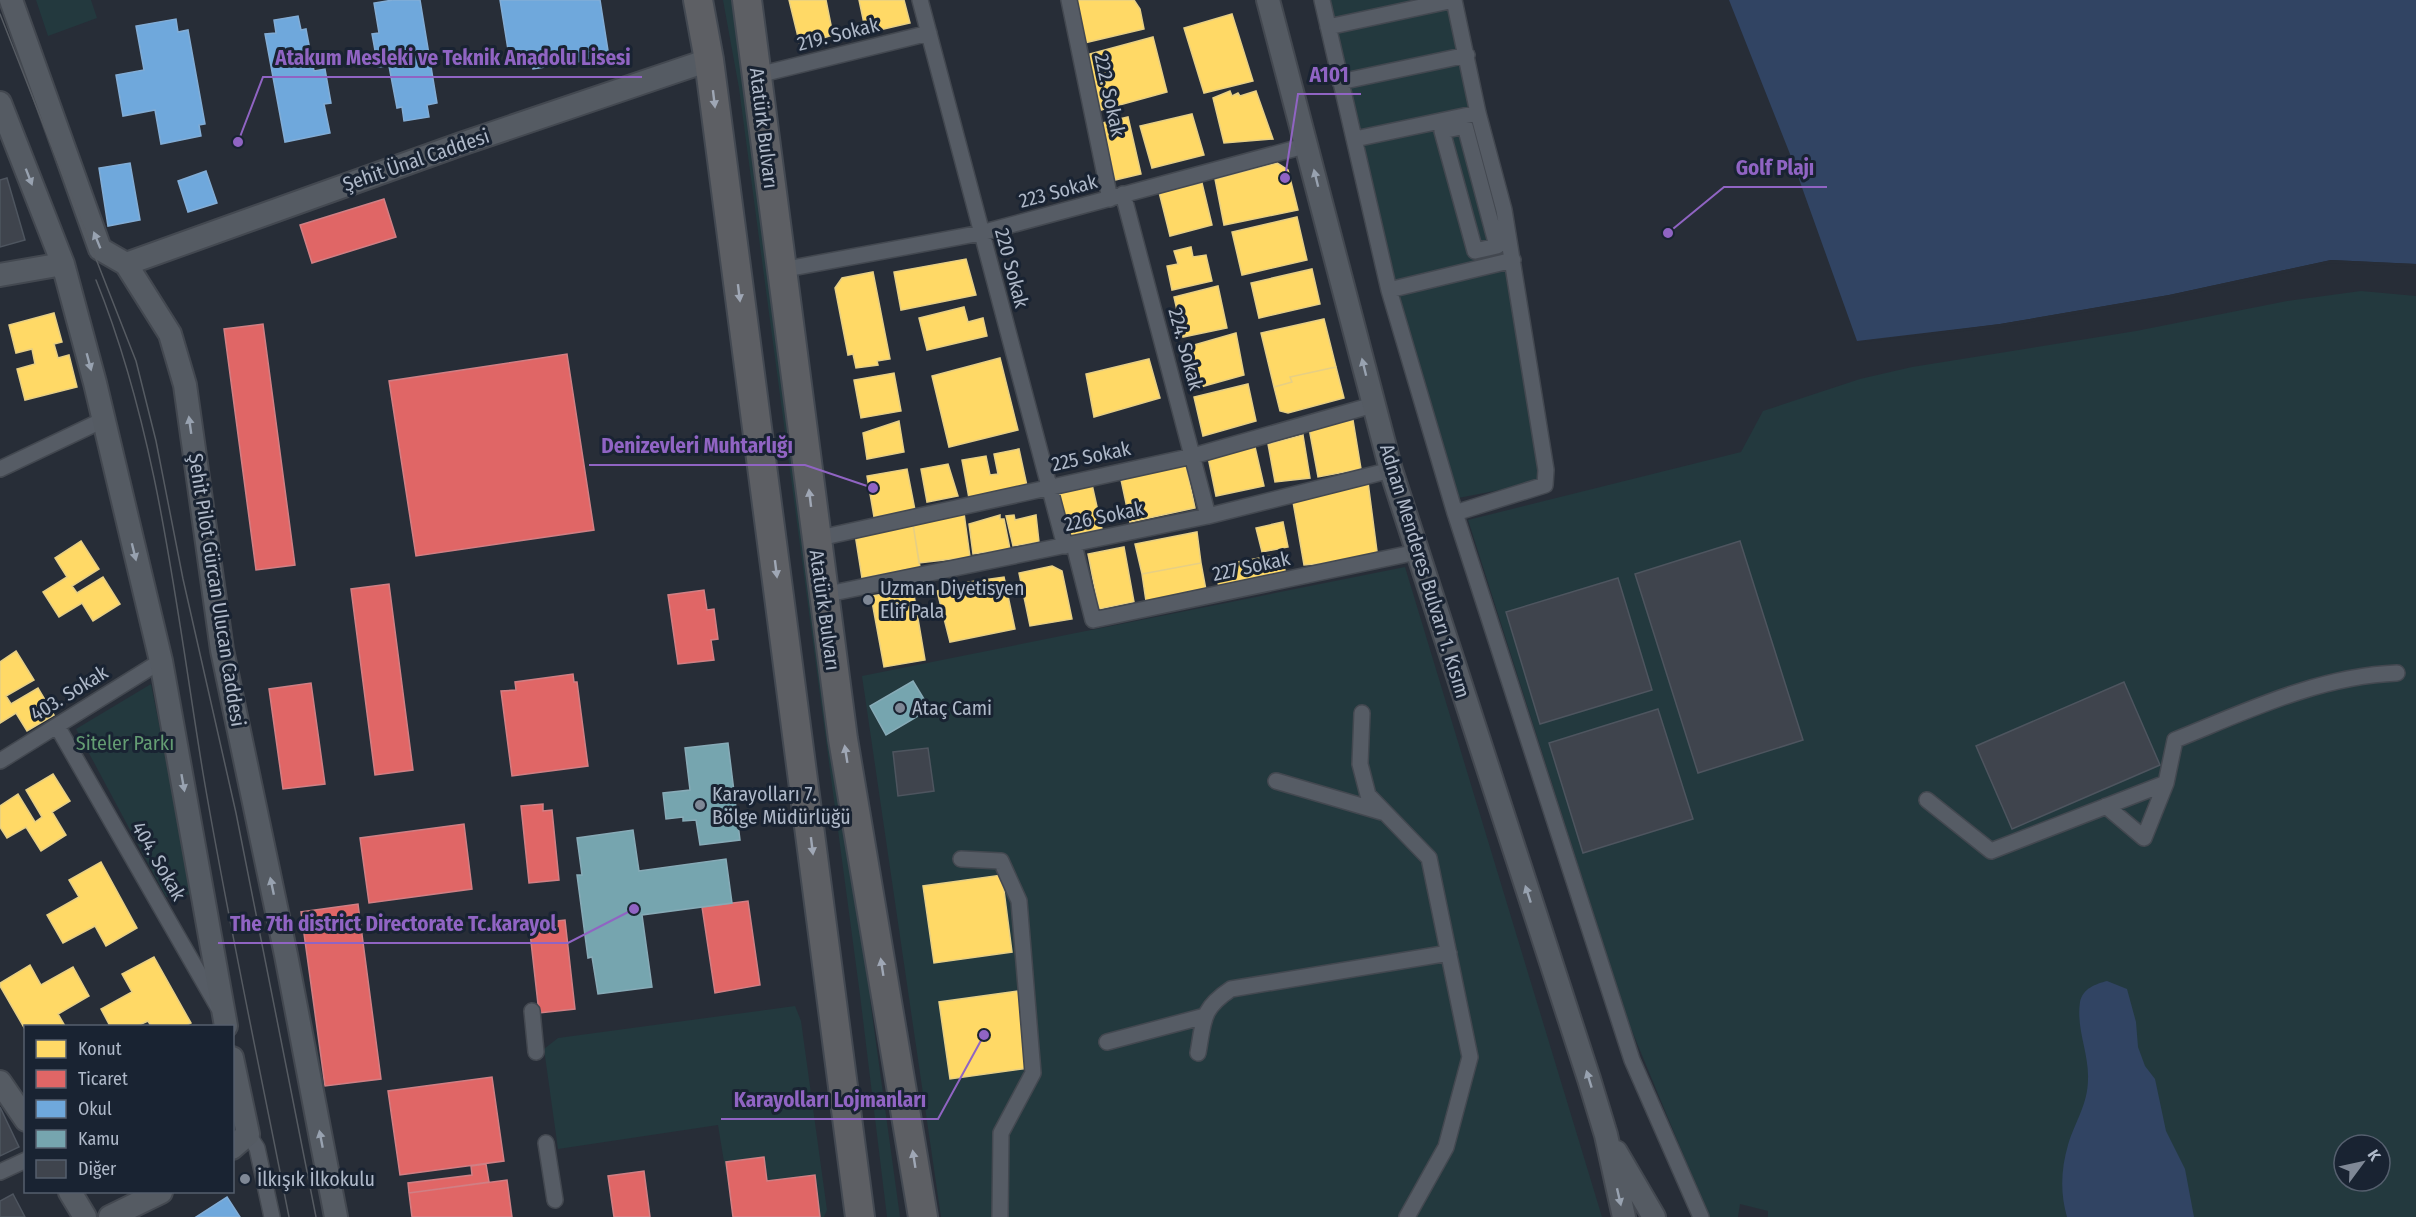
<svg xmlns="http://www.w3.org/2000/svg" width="2416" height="1217" viewBox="0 0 2416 1217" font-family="'Fira Sans Condensed',sans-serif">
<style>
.green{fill:#23393e;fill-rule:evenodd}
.water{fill:#314463}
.pier{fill:#272d37}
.homes{fill:#ffd966;stroke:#e7cf84;stroke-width:1.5}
.shops{fill:#e06666;stroke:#d17f84;stroke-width:1.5}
.schools{fill:#6fa8dc;stroke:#82add6;stroke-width:1.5}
.public{fill:#76a5af;stroke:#87abb7;stroke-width:1.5}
.building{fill:#3f444d;stroke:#4e555f;stroke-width:1.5}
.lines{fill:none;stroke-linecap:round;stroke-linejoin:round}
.street-casing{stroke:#434850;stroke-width:18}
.secondary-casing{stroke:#434850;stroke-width:26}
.highway-casing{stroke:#434952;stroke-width:32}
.street{stroke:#565c65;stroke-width:15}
.secondary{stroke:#555b63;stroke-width:22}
.highway{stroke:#5d5f64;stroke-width:28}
.tram{stroke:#565b62;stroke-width:1.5}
.oneway{fill:#9fa7b5}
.oneway2{fill:#98a2b0}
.poi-dot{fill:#7f8896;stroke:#192332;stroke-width:2}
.labels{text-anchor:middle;stroke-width:6;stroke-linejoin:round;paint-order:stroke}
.street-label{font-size:20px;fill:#afb9c9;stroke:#192332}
.poi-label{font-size:20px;fill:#afb9c9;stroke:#192332;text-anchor:start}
.park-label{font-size:20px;fill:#649d73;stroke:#192332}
.leader{fill:none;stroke:#9064c3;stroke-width:2}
.callout-dot{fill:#9064c3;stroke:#192332;stroke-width:2}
.callout-label{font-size:21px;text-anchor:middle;font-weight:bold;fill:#9064c3;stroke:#192332;stroke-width:6;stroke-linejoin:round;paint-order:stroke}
</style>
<rect width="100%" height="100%" fill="#272d37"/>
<!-- green -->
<path class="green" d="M36,0H91L97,18L48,36Z
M723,0H734L872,996L870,999L900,1217H887L860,995L739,88Z
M1327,0H1450L1500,211L1542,482L1458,498L1405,325Z
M2361,291L2416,296V1217H1768V1211L1740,1204L1738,1217H1709L1627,1019L1468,520L1741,452L1763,411L1860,379L1912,367L2136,331L2287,301ZM2344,1145H2380V1181H2344Z
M1405,567L1602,1217H941L862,676Z
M151,684L193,894L166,897L76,729Z
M795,1006L801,1021L827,1210L824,1217H733L718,1125L558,1149L544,1049L558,1038Z"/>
<!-- water -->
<path class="water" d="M1729,0H2416V264L2331,260L2169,295L2000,324L1857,341L1790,154Z
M2107,981L2127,989L2136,1022L2138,1047L2145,1066L2155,1079L2166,1131L2185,1169L2194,1217H2067C2060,1193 2061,1169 2068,1145C2075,1122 2088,1104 2088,1079C2089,1053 2076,1029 2080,1002C2083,988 2096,984 2107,981Z"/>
<!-- pier -->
<path class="pier" d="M2331,260L2416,264V267L2331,263L2169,298L2000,327L1854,343L2000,324L2169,295Z"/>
<!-- homes -->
<path class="homes" d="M789,0H826L833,35L800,45Z
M859,0H904L910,23L866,33Z
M1073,0H1134L1140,9L1144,29L1084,43Z
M1232,14L1253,81L1204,93L1184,28Z
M1153,37L1167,92L1101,110L1086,55Z
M1230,91L1232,96L1238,93L1240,96L1256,91L1273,139L1224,143L1213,98Z
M1192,114L1204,155L1152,168L1140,126Z
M1128,117L1141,174L1115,180L1102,123Z
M1277,163L1288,170L1298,210L1224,225L1215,179Z
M1202,183L1212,225L1170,236L1159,192Z
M1297,217L1307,260L1242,275L1232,232Z
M1191,247L1193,257L1206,255L1212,281L1172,290L1167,266L1178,264L1174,251Z
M966,259L976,295L901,310L894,272Z
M1312,269L1320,304L1259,318L1251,283Z
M873,272L890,359L877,361L878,365L856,368L853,354L848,355L835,288L842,278Z
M1218,286L1227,328L1183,337L1174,297Z
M964,307L968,322L983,318L987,336L927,350L919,318Z
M54,313L62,342L54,344L58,358L69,355L77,387L25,400L17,369L35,364L32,349L16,353L9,325Z
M1324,319L1336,367L1290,377L1292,382L1274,387L1261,333Z
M1236,333L1244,375L1197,388L1187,347Z
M1000,358L1018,430L949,447L932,376Z
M1149,359L1160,398L1094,417L1086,374Z
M1336,367L1344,398L1288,413L1280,411L1274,387L1292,382L1290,377Z
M894,373L901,411L861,418L854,380Z
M1248,384L1256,421L1203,436L1194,397Z
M1353,420L1361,469L1318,477L1309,428Z
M899,421L904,452L867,459L863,433Z
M1303,435L1310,478L1275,482L1268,444Z
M1255,447L1264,486L1216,496L1208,457Z
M1019,449L1027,486L969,498L962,460L986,456L990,475L998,474L994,454Z
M1185,461L1195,508L1130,522L1120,475Z
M948,464L958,496L927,502L921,469Z
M907,469L915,510L874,517L867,476Z
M1091,480L1102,529L1069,536L1058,487Z
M1368,482L1378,559L1304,565L1292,496Z
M964,513L970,557L919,563L913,524Z
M1000,515V519H1004L1010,549L973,554L969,524Z
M1014,515L1015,520L1036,515L1039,542L1013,546L1006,516Z
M1283,522L1288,547L1262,552L1256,528Z
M913,524L920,567L862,578L855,534Z
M1197,532L1201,563L1142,574L1135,544Z
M81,541L99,569L72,586L77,593L103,577L120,604L93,621L82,603L59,617L43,592L67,577L55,558Z
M1124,547L1134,602L1099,609L1088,554Z
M1282,554L1286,576L1219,588L1215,566Z
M1201,563L1206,590L1146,601L1142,574Z
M1052,566L1062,571L1072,619L1030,626L1019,573Z
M1004,577L1015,629L950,642L937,591L969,582Z
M913,589L925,660L884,667L871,596Z
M16,651L34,680L6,696L11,704L38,688L54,715L27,731L16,713L0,723V662Z
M53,774L70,801L52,812L66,835L41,851L26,827L7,838L0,827V806L18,794L35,822L42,817L26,790Z
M101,862L137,928L106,946L95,926L63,943L47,915L79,897L69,880Z
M1002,875L1012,952L934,963L923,886Z
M154,957L191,1023L185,1026H151L148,1021L137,1026H110L101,1009L132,992L122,974Z
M30,965L41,985L73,967L89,996L58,1014L65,1026H26V1031L0,986V983Z
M1018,991L1029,1068L950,1079L939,1002Z"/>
<!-- shops -->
<path class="shops" d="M384,199L396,237L312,263L300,225Z
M263,324L295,565L256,570L224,329Z
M567,354L594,530L416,556L389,381Z
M389,584L413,770L375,775L351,589Z
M704,590L707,610L714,609L718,639L711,640L714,660L678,664L668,595Z
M573,674L574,682H577L588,766L512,776L501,691L516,690L515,682Z
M311,683L325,784L283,789L269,689Z
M543,804V811L552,810L559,880L529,883L521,806Z
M464,824L472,889L369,903L360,838Z
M748,901L760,985L715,993L702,907Z
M358,904L381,1079L325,1086L301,912Z
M565,920L575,1009L539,1013L529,924Z
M492,1077L504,1161L400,1175L388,1091Z
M764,1157L767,1181L815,1175L820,1217H733L726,1162Z
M486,1164L489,1182L409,1193L408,1183L472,1175L471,1166Z
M644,1171L650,1217H614L608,1176Z
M507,1180L512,1217H412L409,1193Z"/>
<!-- schools -->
<path class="schools" d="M393,0H420L437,103L427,105L429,117L404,121L402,107L397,108L389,66L378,67L372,34L379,33L374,3Z
M500,0H600L609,57L533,69L532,59L510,62Z
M298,16L301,30L306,29L314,71L325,69L331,103L324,104L330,133L285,142L265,34L276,33L274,20Z
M176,19L178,32L188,30L205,124L199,125L201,136L161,144L155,110L123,116L116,75L144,70L136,26Z
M130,163L140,220L108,226L99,168Z
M206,171L217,203L188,212L178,181Z
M227,1197L240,1217H196Z"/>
<!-- public -->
<path class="public" d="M913,681L930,709L886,735L870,706Z
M728,743L740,840L700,845L696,820L683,821V817L666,819L663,793L690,790L685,748Z
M633,830L639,871L726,859L732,903L642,915L652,987L598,994L592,957L588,958L577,875H582L577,838Z"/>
<!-- building -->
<path class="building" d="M7,178L25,240L0,247V180Z
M1740,541L1803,740L1698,773L1635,574Z
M1618,578L1652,690L1540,724L1506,612Z
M2124,682L2160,765L2012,829L1976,746Z
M1658,709L1693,819L1583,853L1549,743Z
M928,748L934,791L898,796L893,752Z
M0,1107L19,1147L0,1156Z
M13,1194L25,1217H0V1201Z"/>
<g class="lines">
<!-- street casing -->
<g class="street-casing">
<path id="street" d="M920,0L1065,546
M1069,0L1110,199
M1322,0L1389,290L1455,513L1632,1060L1701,1217
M1454,0L1478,113L1504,210L1546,470L1545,485L1455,513
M1328,27L1454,0
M758,75L929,33
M1340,82L1467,55
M1465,126L1497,246L1475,251L1442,131Z
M1355,139L1478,113
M1123,194L1208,516
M781,270L981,233L1308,145
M1389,290L1513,260
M0,469L103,420
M815,539L1193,456L1373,405
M1074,545L1093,620L1417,552
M823,595L1208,516L1391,470
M1362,713L1360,764L1368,795L1429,858L1470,1057L1446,1147L1407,1217
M57,726L218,1007
M0,761L161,661
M1276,781L1382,812
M1927,800L1991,851L2166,783L2175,740C2247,711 2319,676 2397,673
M2106,806L2144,838L2166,783
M961,859L1001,861L1019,901L1033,1073L1001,1133L1000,1217
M532,1011L536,1052
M1107,1042L1205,1016
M1198,1053C1204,1020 1201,1009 1231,989L1449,953
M248,1134L257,1148L272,1217
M546,1143L555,1200
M0,1172L26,1160"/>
</g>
<!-- secondary casing -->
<g class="secondary-casing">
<path id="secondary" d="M11,0L100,249L126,264L170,334L185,385L222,650L286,955L336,1217
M1268,0L1391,470L1589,1079L1606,1135L1624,1217
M0,103L63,264L95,383L161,661L226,1026
M126,264L461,144L709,60
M0,275L63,264
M232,1058L248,1134L232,1148
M0,1082L26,1120
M1616,1152L1654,1217
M70,1192L85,1217
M110,1217L161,1192"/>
</g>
<!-- highway casing -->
<g class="highway-casing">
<path id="highway" d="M698,0L709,60L860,1217
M747,0L843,739L923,1217"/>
</g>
<!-- street -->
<use href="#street" class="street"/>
<!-- secondary -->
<use href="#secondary" class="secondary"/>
<!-- highway -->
<use href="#highway" class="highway"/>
<!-- tram -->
<path class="tram" d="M0,14L136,361L156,441L183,579L236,813L316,1217
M96,280C159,436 176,608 203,773C228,921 260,1069 289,1217"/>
</g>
<!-- one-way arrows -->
<defs><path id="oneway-solid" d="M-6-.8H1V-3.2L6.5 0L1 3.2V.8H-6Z" transform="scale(1.5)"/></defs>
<g class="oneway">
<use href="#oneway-solid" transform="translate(714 99) rotate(83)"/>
<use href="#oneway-solid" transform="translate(739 293) rotate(83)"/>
<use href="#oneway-solid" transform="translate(810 498) rotate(-97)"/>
<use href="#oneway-solid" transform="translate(776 569) rotate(83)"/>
<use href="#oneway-solid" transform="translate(846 754) rotate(-99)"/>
<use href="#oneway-solid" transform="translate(812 846) rotate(83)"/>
<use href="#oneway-solid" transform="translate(882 967) rotate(-99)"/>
<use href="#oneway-solid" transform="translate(914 1159) rotate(-99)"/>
</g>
<g class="oneway2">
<use href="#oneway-solid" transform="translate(29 177) rotate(69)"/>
<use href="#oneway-solid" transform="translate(1316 178) rotate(-104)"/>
<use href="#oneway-solid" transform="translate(97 240) rotate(-112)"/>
<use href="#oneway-solid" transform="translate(89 362) rotate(75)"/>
<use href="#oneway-solid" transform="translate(1364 367) rotate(-104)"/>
<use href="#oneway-solid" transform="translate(190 425) rotate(-98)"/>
<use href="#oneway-solid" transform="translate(134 552) rotate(76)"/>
<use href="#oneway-solid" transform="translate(183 783) rotate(80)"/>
<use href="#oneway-solid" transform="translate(272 886) rotate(-102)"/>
<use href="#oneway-solid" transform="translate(1528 894) rotate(-108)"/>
<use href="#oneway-solid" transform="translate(1589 1079) rotate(-107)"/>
<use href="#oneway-solid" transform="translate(321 1139) rotate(-101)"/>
<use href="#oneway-solid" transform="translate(1619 1197) rotate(77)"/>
</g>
<!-- markers -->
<g class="poi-dot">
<circle cx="868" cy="600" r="6"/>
<circle cx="900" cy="708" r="6"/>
<circle cx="700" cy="805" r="6"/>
<circle cx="245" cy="1179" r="6"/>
</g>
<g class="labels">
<!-- street labels -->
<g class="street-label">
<text transform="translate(838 34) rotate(-14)" y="7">219. Sokak</text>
<text transform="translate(1110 95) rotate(78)" y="7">222. Sokak</text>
<text transform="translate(764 128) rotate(83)" y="7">Atatürk Bulvarı</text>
<text transform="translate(416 160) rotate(-19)" y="7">Şehit Ünal Caddesi</text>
<text transform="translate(1058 191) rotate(-15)" y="7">223 Sokak</text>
<text transform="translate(1012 268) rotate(75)" y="7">220 Sokak</text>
<text transform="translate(1186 349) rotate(75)" y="7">224. Sokak</text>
<text transform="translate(1091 456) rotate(-12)" y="7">225 Sokak</text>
<text transform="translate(1104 516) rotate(-12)" y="7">226 Sokak</text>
<text transform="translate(1251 566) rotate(-12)" y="7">227 Sokak</text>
<text transform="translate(1425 571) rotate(73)" y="7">Adnan Menderes Bulvarı 1. Kısım</text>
<text transform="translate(217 590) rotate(81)" y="7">Şehit Pilot Gürcan Ulucan Caddesi</text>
<text transform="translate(825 610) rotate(82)" y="7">Atatürk Bulvarı</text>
<text transform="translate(69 693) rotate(-32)" y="7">403. Sokak</text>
<text transform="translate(159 861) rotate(60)" y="7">404. Sokak</text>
</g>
<!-- poi labels -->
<g class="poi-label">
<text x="880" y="595">Uzman Diyetisyen<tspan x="880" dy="23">Elif Pala</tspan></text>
<text x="912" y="715">Ataç Cami</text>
<text x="712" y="801">Karayolları 7.<tspan x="712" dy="23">Bölge Müdürlüğü</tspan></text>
<text x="257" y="1186">İlkışık İlkokulu</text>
</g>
<!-- park labels -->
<g class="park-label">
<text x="125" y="750">Siteler Parkı</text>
</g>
</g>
<!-- callouts -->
<path class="leader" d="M238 142L263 77H642M1285 178L1298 94H1361M1668 233L1724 187H1827M873 488L805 465H589M634 909L568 943H218M984 1035L938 1119H721"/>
<g class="callout-dot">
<circle cx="238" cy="142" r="6"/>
<circle cx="1285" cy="178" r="6"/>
<circle cx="1668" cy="233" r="6"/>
<circle cx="873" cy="488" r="6"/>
<circle cx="634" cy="909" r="6"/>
<circle cx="984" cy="1035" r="6"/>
</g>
<g class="callout-label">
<text x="453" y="65">Atakum Mesleki ve Teknik Anadolu Lisesi</text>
<text x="1329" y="82">A101</text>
<text x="1775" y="175">Golf Plajı</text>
<text x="697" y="453">Denizevleri Muhtarlığı</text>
<text x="393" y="931">The 7th district Directorate Tc.karayol</text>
<text x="830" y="1107">Karayolları Lojmanları</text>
</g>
<!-- legend -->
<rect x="24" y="1025" width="210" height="168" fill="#192332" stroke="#555f6e" stroke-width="1.5"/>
<rect x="36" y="1040" width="30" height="18" fill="#ffd966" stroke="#555f6e" stroke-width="1.5"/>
<text x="78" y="1055" font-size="18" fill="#afb9c9">Konut</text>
<rect x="36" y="1070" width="30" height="18" fill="#e06666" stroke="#555f6e" stroke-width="1.5"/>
<text x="78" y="1085" font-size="18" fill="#afb9c9">Ticaret</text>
<rect x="36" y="1100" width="30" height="18" fill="#6fa8dc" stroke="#555f6e" stroke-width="1.5"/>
<text x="78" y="1115" font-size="18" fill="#afb9c9">Okul</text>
<rect x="36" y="1130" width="30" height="18" fill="#76a5af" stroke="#555f6e" stroke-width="1.5"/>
<text x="78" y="1145" font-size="18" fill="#afb9c9">Kamu</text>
<rect x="36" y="1160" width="30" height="18" fill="#3f444d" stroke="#555f6e" stroke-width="1.5"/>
<text x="78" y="1175" font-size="18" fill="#afb9c9">Diğer</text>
<!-- north arrow -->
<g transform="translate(2362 1163) rotate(57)"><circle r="28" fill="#192332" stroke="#555f6e" stroke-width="1.5"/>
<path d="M0-4.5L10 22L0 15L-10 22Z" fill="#7f8896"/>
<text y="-9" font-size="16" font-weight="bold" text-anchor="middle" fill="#afb9c9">K</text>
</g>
</svg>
